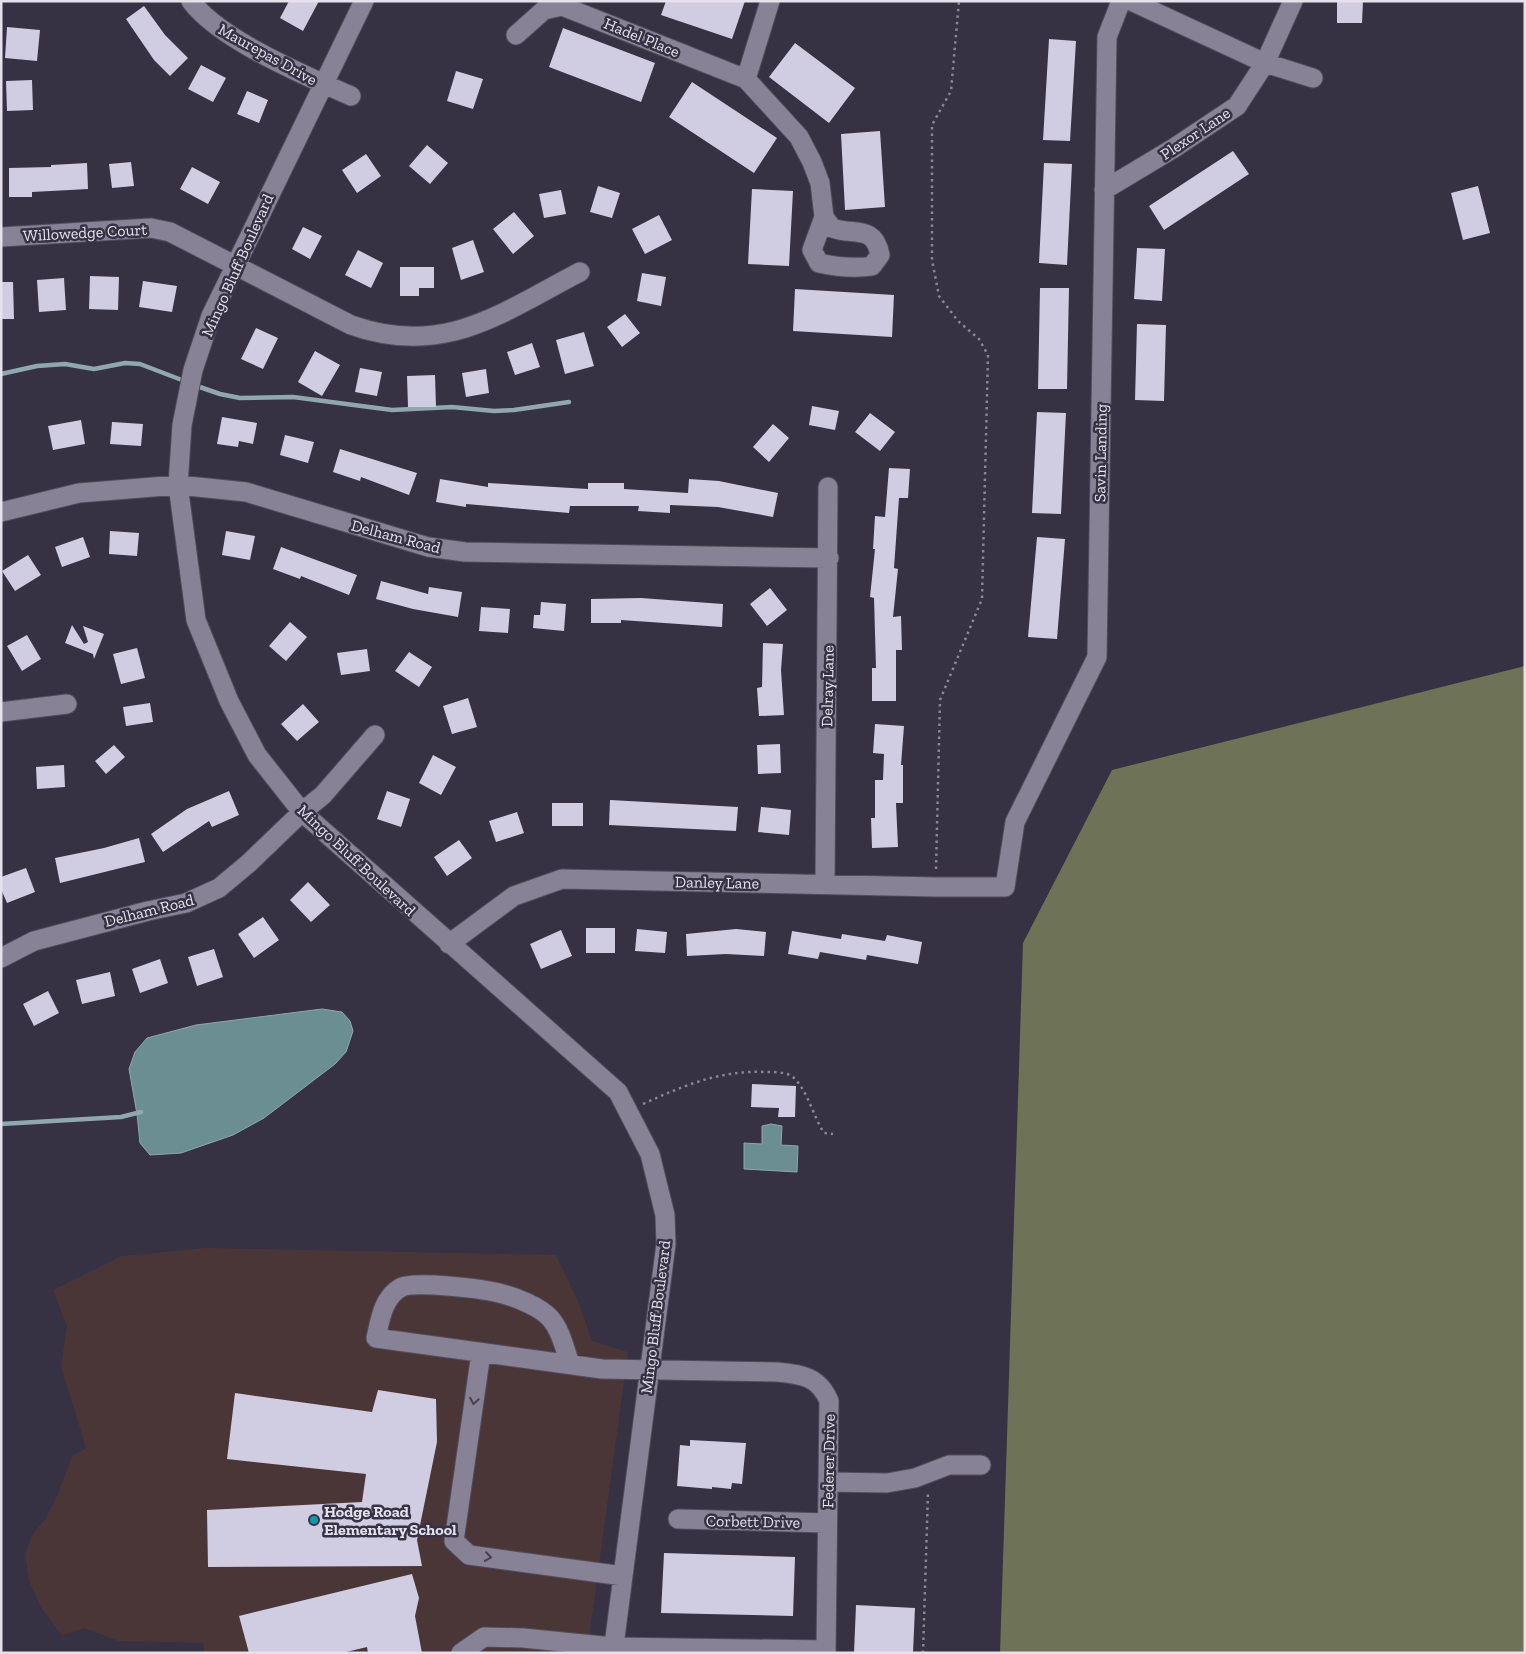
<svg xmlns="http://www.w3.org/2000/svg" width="1526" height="1654" viewBox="0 0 1526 1654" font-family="'Zilla Slab',serif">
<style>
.education{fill:#4b3637}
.forest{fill:#6e7257}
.water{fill:#6a8e92;stroke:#8fa7ad}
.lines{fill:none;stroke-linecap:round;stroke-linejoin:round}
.stream{stroke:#8fa7ad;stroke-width:4.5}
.building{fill:#d0cce2}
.minor-casing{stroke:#524d5c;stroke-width:21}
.path{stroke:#8a8695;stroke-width:2.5;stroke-dasharray:2.5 4;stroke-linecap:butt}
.minor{stroke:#878296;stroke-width:19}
.oneway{stroke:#464154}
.culture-dot{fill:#0f9aa8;stroke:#363143;stroke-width:2}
.labels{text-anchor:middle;stroke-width:5;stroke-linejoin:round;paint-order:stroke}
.street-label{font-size:16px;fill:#e5e2ed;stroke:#363143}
.poi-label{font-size:16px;font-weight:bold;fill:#e5e2ed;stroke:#363143;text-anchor:start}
</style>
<rect width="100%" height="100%" fill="#363143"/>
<!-- education -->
<path class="education" d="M205,1248L556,1255L578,1301L592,1341L628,1352L587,1653H205L203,1643L118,1641L85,1628L62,1635L42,1609L29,1581L25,1554L32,1535L46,1518L57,1496L72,1456L86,1448L61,1366L67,1326L53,1290L122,1256Z"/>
<!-- forest -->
<path class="forest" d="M1525,666V1653H1000L1023,943L1112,770Z"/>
<!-- water -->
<path class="water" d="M322,1009L342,1012L350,1021L353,1031L346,1052L335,1064L264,1118L233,1135L181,1153L150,1155L140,1143L137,1114L129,1069L135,1052L147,1038L196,1025Z
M771,1124L782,1126L781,1145L798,1146L797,1172L744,1169V1143L762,1144V1126Z"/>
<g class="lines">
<!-- stream -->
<path class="stream" d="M1,374L37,366L65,364L94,369L125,363L140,364L187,382
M194,385L220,394L240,398L293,397L392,410L452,407L494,411L514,410L569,402
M1,1124L121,1117L141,1112"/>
</g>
<!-- building -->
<path class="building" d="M289,1H319L303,31L280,18Z
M666,1H745L732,39L661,15Z
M1337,1H1363L1362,23H1337Z
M144,6L165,35L188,58L170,76L154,60L126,19Z
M7,27L40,30L37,61L5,58Z
M563,28L655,63L641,102L549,67Z
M1049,39L1076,41L1070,141L1043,140Z
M795,43L855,88L829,123L769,77Z
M201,65L226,78L213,102L188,89Z
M456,71L483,79L473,109L447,101Z
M32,80L33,110L7,111L6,81Z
M692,82L777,138L754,173L669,117Z
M247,91L268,100L259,123L237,114Z
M880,131L885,207L845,210L841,134Z
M427,145L448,163L430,184L409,166Z
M1233,151L1249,174L1164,230L1149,206Z
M366,154L381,176L357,193L342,170Z
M131,162L134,186L112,188L109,164Z
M87,163L88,189L32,192V197H9V168L51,167V165Z
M1044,163L1072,164L1067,265L1039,263Z
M192,167L220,182L208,204L180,189Z
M598,186L620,193L612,218L590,212Z
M1478,186L1490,233L1463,240L1451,193Z
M752,189L793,191L789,266L748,264Z
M561,190L566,214L544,218L539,194Z
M514,212L534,236L513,254L493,229Z
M659,215L672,240L645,254L632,229Z
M303,227L322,236L310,259L292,249Z
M473,240L484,272L461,280L452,248Z
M1137,248L1165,249L1162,301L1134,299Z
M358,250L383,263L371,288L345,275Z
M400,267H434V288H419V296H400Z
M642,273L666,277L661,306L637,301Z
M90,276L119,277L118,310L89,309Z
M64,278L66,310L39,312L37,280Z
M143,281L177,286L172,312L139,307Z
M1,282H13L14,319H1Z
M1040,288H1069L1067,389H1038Z
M795,289L894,295L892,337L793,331Z
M625,314L640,333L622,347L607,327Z
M1137,324L1166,325L1164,401L1135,400Z
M256,328L278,338L263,369L241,359Z
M584,332L594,366L565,374L556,340Z
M532,343L540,367L515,375L507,352Z
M315,351L340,365L322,396L298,382Z
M360,368L382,372L377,396L355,392Z
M486,369L489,393L466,397L462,373Z
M435,375L436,407H408L407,376Z
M812,406L839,411L835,430L809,425Z
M1037,412L1066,413L1061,514L1032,513Z
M870,413L895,432L880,451L855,432Z
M222,417L257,423L253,444L239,441L238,447L217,444Z
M81,420L85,444L53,450L48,426Z
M112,422L143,424L141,446L110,444Z
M773,424L789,438L769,462L753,447Z
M285,435L314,442L308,463L280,455Z
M340,449L417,473L409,495L361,477L360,481L333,472Z
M889,468L910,469L908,498H899L894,568L898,569L893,617L901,616L902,650H896V701H872V668H876L874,598L870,597L875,549H873L875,516L885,517Z
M440,479L488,487V483L588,489V483H624V489L688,493L689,479L719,481L778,493L773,517L718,507L670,505V513L638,511L639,506H570L569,513L466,504V507L436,502Z
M110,531L139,533L137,556L109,554Z
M226,531L255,536L250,560L222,555Z
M83,537L90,557L62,567L55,547Z
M1037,537L1065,539L1057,639L1028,637Z
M281,547L357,575L349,595L301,576L300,579L273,569Z
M28,555L41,575L15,591L2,571Z
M381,581L428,594L429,587L462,592L458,617L413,609L376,599Z
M770,588L787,610L767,626L750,604Z
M641,598L723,604L722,627L621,620V623H591V599Z
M541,602L566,604L564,631L533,628L534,615H540Z
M481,607L510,609L508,633L479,631Z
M290,622L307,637L286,661L269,646Z
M72,625L84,644L88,642L83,626L104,634L94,659L93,654L65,643Z
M27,635L41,659L22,671L7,646Z
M763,643L783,644L781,670L784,715L759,716L757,688L762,687Z
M137,648L145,678L121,684L113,654Z
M367,649L370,671L341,675L337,653Z
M409,652L432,667L419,687L395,671Z
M468,698L477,727L452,734L443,706Z
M150,703L153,722L126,726L123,707Z
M303,704L319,722L297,741L281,724Z
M875,724L904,726L901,765H903V803H896L898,847L872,848L871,818H875V780H883L884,754L873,753Z
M780,744L781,773L758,774L757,745Z
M114,745L125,757L106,774L95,761Z
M433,755L456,767L441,795L419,783Z
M64,765L65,787L37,789L36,767Z
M229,791L239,815L212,827L209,821L163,852L151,834L187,809Z
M387,791L410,799L401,827L377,819Z
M610,800L738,807L736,831L609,825Z
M552,803H583V826H552Z
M761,807L791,810L789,835L758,832Z
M517,812L524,833L496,842L489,821Z
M139,838L145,862L60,883L55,858L104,848Z
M459,840L472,858L447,876L434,857Z
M26,868L35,892L7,903L1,889V877Z
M308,882L330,905L311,922L290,900Z
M263,917L279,940L254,958L238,934Z
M586,928H615V953H586Z
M637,929L667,932L665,953L635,951Z
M736,929L766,932L764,956L726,954L687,956L686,934Z
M561,930L572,956L541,969L530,944Z
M792,931L841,939L842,934L885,941L887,935L922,942L918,964L867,955L866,960L820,952L818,959L788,954Z
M214,949L223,977L197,986L188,957Z
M160,959L168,983L140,993L132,969Z
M110,972L115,996L82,1004L76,980Z
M48,991L59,1013L34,1026L23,1004Z
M752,1084L796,1086L795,1117H778L779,1108L751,1107Z
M378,1390L436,1399L437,1442L417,1540L422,1566L208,1567L207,1510L362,1502L366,1474L227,1459L235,1393L372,1412Z
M690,1440L746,1443L742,1484L732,1483L731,1489L712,1487V1489L677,1486L680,1445L690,1446Z
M664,1553L795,1557L793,1616L661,1613Z
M412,1574L419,1598L415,1616L422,1653H368L367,1647L342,1653H249L239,1616Z
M856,1605L915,1608L913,1653H854Z"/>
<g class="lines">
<!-- minor casing -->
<g class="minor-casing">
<path id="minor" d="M191,1C220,40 306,76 351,96
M364,1L211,316L193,370L182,425L178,485L196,620L229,701L257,755L302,812L618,1092L650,1154L665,1215L666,1244L613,1653
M1131,1L1265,63L1313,78
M516,35L544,10L562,6L746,79L770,1
M746,79L799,137L812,162L820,183L824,217L812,250L819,263C837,267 854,269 872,266L880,255C874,224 854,236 832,228L824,217
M1104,190L1174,148L1237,106L1265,63L1293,1
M1,237L151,228L170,232L351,325C444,358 501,313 580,272
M1,512L79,493L178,485L246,492L428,547L465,552L829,558
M1,712L67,704
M825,884L828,487
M449,944L514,896L562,879L936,887H1005L1015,822L1097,657L1107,37L1121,1
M1,958L34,941L148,911L186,903L219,888L249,863L302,812L323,795L375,735
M481,1353L454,1541L469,1555L623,1576
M570,1364C565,1350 561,1330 550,1318C539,1306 515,1297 499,1293C483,1289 412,1280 400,1288C383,1298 380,1320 376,1338L602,1369L777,1372C802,1374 819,1377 829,1401L826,1653
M828,1482L887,1483L915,1478L949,1465H981
M678,1519L827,1523
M461,1653L484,1637L523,1638L613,1647L826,1650"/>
</g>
<!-- path -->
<path class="path" d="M936,869L940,700L982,599L988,355L979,339L958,321L939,296L932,260V125L951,91L959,1
M643,1104C685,1085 720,1070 767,1072C776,1072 789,1072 795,1079C809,1094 813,1116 824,1133L833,1134
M923,1653L928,1492"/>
<!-- minor -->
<use href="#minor" class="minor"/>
</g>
<!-- one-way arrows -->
<defs><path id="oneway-chevron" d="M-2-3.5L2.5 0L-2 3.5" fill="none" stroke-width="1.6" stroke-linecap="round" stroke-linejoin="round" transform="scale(1.25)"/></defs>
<g class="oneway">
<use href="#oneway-chevron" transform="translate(474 1401) rotate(99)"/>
<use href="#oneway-chevron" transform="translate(488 1557) rotate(8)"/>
</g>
<!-- markers -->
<circle class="culture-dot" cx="314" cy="1520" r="5"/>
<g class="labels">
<!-- street labels -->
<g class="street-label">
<text transform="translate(642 37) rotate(22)" y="6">Hadel Place</text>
<text transform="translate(268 54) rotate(29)" y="6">Maurepas Drive</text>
<text transform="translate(1195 133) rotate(-34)" y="6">Plexor Lane</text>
<text transform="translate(85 232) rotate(-3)" y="6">Willowedge Court</text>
<text transform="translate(237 265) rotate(-66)" y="6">Mingo Bluff Boulevard</text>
<text transform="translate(1100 453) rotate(-89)" y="6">Savin Landing</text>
<text transform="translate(396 536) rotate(15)" y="6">Delham Road</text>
<text transform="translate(827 686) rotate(-89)" y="6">Delray Lane</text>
<text transform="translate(357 860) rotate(43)" y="6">Mingo Bluff Boulevard</text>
<text transform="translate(717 882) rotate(1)" y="6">Danley Lane</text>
<text transform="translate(149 910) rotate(-14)" y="6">Delham Road</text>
<text transform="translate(655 1317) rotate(-83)" y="6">Mingo Bluff Boulevard</text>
<text transform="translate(828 1461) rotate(-89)" y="6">Federer Drive</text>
<text transform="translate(753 1521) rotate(1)" y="6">Corbett Drive</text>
</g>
<!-- poi labels -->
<g class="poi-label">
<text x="324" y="1517">Hodge Road<tspan x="324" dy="18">Elementary School</tspan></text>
</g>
</g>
<!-- border -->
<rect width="1526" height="1654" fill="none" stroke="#e5e2ed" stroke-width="5"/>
</svg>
